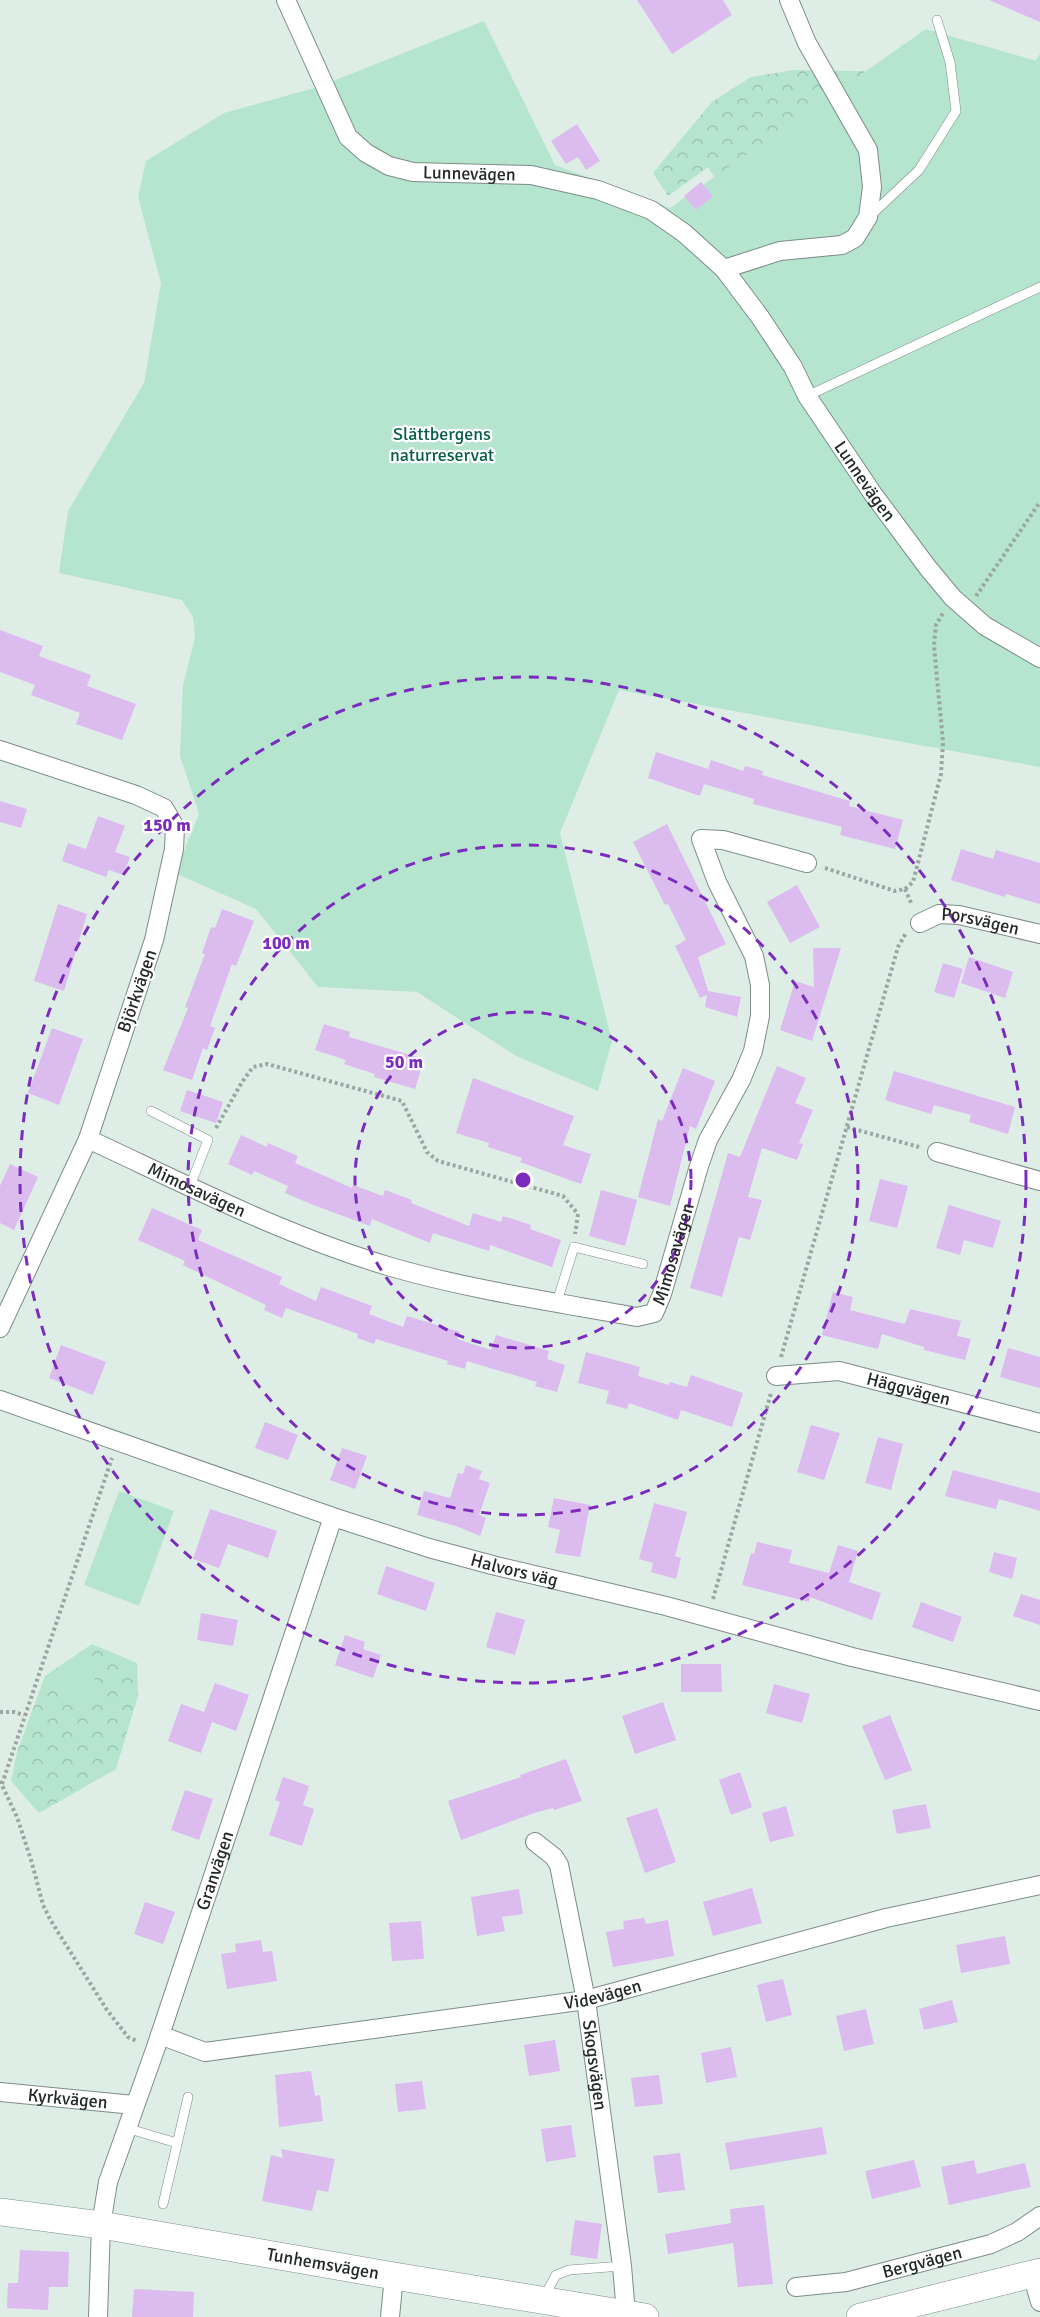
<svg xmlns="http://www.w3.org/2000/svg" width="1040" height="2317" viewBox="0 0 1040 2317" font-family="Signika,sans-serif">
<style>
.forest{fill:url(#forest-crowns)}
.park{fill:#b5e4cf}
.building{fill:#dcbbee}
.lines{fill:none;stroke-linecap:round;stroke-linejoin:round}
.lane-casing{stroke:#7d8c86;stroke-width:10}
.street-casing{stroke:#7d8c86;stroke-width:20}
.secondary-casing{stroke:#7d8c86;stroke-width:28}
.path{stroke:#9aa6a1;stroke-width:4;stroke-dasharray:3 3;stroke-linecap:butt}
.lane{stroke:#fff;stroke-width:9}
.street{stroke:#fff;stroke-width:18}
.secondary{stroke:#fff;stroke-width:27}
.ring{fill:none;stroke:#7b2cbf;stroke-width:3;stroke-dasharray:10 8}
.labels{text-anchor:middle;stroke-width:4.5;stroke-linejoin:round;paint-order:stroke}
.street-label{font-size:18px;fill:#242a27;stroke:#fff}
.park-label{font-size:18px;fill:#075f46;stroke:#fff}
.centre{fill:#7b2cbf;stroke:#fff;stroke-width:3}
.ring-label{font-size:18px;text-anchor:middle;font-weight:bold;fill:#7b2cbf;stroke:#fff;stroke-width:4.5;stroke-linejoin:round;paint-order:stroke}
</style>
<defs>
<pattern id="forest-crowns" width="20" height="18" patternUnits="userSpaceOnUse" patternTransform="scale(1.5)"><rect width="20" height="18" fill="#b5e4cf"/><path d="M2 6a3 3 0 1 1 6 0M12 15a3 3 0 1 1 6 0" fill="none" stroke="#9cc4b2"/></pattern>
</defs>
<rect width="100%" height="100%" fill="#deeee7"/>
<!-- forest -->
<path class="forest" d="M1040,54V185L725,195L708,167L668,196L653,173L712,102L751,77L794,70L1026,74Z
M92,1644L137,1663L138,1696L116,1769L39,1813L11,1781L17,1752L45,1676Z"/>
<!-- park -->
<path class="park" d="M484,21L555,165L670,208L926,29L1040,62V767L619,690L560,833L612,1041L598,1091L516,1056L417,992L318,987L256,909L175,873L199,814L180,756L183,685L195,638L193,617L182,600L59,573L68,511L144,383L161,283L138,197L146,161L224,113L318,87Z
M119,1491L174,1511L139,1606L84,1585Z
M87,1660L99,1690L78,1714L55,1689L75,1667Z"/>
<!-- building -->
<path class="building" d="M637,0H723L732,15L672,54Z
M989,0H1040V22Z
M577,124L600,161L586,170L578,157L566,164L551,141Z
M701,182L713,196L696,210L684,196Z
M0,630L43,646L39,656L91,675L87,686L136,704L122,740L76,724L80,713L31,695L35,685L0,672Z
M656,752L708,769L711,760L743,771L745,766L763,771L762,775L850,801L849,806L903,820L895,849L840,835L842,827L753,804L754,799L704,784L700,796L648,778Z
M0,801L27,809L21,828L0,822Z
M98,816L125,826L115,852L130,857L123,875L109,870L106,877L62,861L68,843L86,849Z
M667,824L726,944L698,957L708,991L741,997L737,1017L705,1007L707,995L700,998L675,946L686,940L668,904L665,905L633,842Z
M961,849L993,859L996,850L1040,863V904L1006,894L1005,897L951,880Z
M797,885L820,927L790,943L767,902Z
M58,904L87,914L64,991L34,981Z
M222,909L254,921L236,966L232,964L210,1026L215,1028L207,1050L203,1048L192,1080L163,1070L188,1008L185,1007L205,954L202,953L211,927L215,928Z
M813,948H841L812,1041L780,1030L795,981L814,987Z
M969,957L1013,972L1005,998L961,983Z
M943,963L963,969L954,998L934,992Z
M324,1024L350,1032L349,1037L424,1059L415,1089L374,1077L375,1074L344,1064L346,1060L315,1050Z
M52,1028L83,1039L59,1105L28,1093Z
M777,1066L806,1078L795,1103L813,1110L799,1143L803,1144L797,1160L762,1148L748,1197L762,1200L750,1240L739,1237L722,1297L690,1288L728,1153L740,1157Z
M683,1068L715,1081L696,1129L690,1126L670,1206L638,1197L658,1119L662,1121Z
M894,1071L1015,1107L1008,1134L969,1122L971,1115L934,1105L931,1114L885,1100Z
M473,1078L574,1116L563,1145L591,1154L581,1184L520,1162L522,1158L488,1147L489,1143L456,1133Z
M187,1090L223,1102L216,1123L180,1111Z
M241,1135L267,1147L268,1143L298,1156L295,1163L352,1188L353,1185L383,1196L385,1190L412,1200L411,1203L469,1226L473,1213L501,1222L503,1216L531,1225L530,1229L561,1240L552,1267L490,1245L489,1251L433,1233L430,1243L372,1219L370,1226L311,1204L285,1193L288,1186L254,1171L252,1175L228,1164Z
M10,1164L38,1177L14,1230L0,1223V1186Z
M880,1179L908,1186L897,1228L869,1221Z
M601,1190L637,1200L625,1246L589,1236Z
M949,1205L1001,1221L993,1248L964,1240L960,1255L936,1248Z
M152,1208L202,1230L198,1240L282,1277L279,1284L316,1301L321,1287L372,1306L369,1314L403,1327L407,1316L460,1332L457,1339L491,1350L496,1335L549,1351L547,1359L565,1365L557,1392L535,1386L537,1382L467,1361L465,1369L447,1364L448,1361L376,1339L374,1344L357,1338L358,1334L286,1308L282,1318L264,1310L266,1305L183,1265L185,1261L138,1240Z
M833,1292L853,1297L850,1310L905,1324L910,1309L961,1321L957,1336L971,1339L965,1360L924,1350V1347L882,1334L878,1349L822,1335Z
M61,1345L106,1362L93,1395L49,1378Z
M1008,1348L1040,1357V1388L1000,1377Z
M586,1352L640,1367L638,1376L669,1385L670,1382L687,1387L691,1375L743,1393L732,1427L681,1410L678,1420L629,1403L627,1409L606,1403L609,1391L578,1383Z
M265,1422L298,1435L288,1460L255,1448Z
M811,1425L840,1433L824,1480L797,1472Z
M878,1437L903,1444L891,1490L865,1483Z
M342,1448L367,1456L355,1489L330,1480Z
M466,1465L482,1471L479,1479L490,1483L479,1515L486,1518L480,1536L456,1526L417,1515L424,1491L450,1498L458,1473L463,1474Z
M953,1470L1040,1493V1511L999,1499L996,1509L945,1496Z
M554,1498L590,1505L580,1557L555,1553L560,1530L548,1527Z
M654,1503L687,1512L675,1556L681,1558L676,1579L651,1572L653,1563L639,1559Z
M210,1509L277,1531L268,1558L228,1544L219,1568L193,1559Z
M757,1542L792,1550L789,1563L829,1573L838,1545L858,1551L849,1582L881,1593L872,1620L810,1597L809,1602L742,1585L751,1553L754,1554Z
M994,1552L1017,1558L1012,1579L989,1572Z
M386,1566L435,1583L426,1611L377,1594Z
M1021,1594L1040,1600V1625L1013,1616Z
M921,1602L962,1617L953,1642L912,1627Z
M496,1612L525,1620L515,1655L486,1647Z
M201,1613L238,1620L233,1646L197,1640Z
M345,1635L365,1642L363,1649L381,1655L373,1678L335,1665Z
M681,1664H721L722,1692H681Z
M215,1683L249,1695L236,1731L212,1722L201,1753L168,1741L181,1704L204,1712Z
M774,1684L810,1694L802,1723L766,1713Z
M663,1702L676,1740L635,1754L622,1716Z
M890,1715L912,1770L885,1780L862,1726Z
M566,1759L582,1801L554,1810L553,1808L534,1813L461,1840L448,1801L521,1777L520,1775Z
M740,1772L752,1807L731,1815L719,1780Z
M283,1777L309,1786L303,1805L314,1809L302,1846L269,1835L280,1802L275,1800Z
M185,1790L213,1799L199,1840L171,1830Z
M926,1804L931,1828L897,1834L892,1810Z
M786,1806L794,1836L770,1842L762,1813Z
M657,1808L676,1862L645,1873L626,1818Z
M752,1888L762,1923L713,1936L703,1902Z
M519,1889L523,1914L502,1917L505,1931L477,1936L471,1897Z
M145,1902L175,1912L163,1944L134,1934Z
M644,1918L646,1924L668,1920L674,1956L613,1967L606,1932L624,1929L623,1921Z
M421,1921L424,1959L392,1961L389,1923Z
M1005,1936L1010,1964L961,1973L956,1945Z
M261,1940L263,1952L272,1951L277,1981L227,1989L221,1954L236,1952L235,1944Z
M783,1979L792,2015L766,2022L757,1985Z
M952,2000L958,2022L924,2030L919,2009Z
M866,2009L874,2044L844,2051L836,2016Z
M555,2040L560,2071L529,2076L524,2045Z
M731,2047L737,2077L706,2083L701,2053Z
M311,2071L315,2096L320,2095L323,2121L279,2127L275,2075Z
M659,2075L663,2104L635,2107L631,2078Z
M422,2081L426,2109L398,2112L395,2084Z
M571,2125L576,2157L546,2162L541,2129Z
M822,2127L827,2154L730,2170L725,2143Z
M281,2149L335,2159L328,2192L317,2190L312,2211L262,2201L271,2155L283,2158Z
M680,2153L685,2190L658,2193L653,2156Z
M914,2160L921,2187L872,2199L865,2171Z
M974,2160L977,2174L1025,2163L1031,2187L949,2205L941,2167Z
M764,2205L773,2284L738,2287L733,2243L668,2254L665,2234L731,2223L730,2209Z
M575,2220L602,2224L597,2259L570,2255Z
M20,2250L69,2252L68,2287H49L48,2310L7,2308L8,2283H18Z
M134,2289L194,2292L193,2317H132Z"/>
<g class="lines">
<!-- lane casing -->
<g class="lane-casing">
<path id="lane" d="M870,216L919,170L956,111L950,62L937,20
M807,396L1040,287
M151,1111L208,1140L190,1186
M557,1302L574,1247L643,1264
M126,2128L177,2143
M163,2204L188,2097
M543,2299L556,2275L569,2270L622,2266"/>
</g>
<!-- street casing -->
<g class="street-casing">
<g id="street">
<path id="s1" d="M286,0L348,137L366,153L389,166L413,172L531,175L598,190L651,210L684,233L724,269L760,317L793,367L807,396L873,494L928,568L953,598L985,626L1040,658"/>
<path d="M724,269L780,251L842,245L855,238L868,217L872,187L868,150L807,43L789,0"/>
<path d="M0,750L136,795L164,808L175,827L174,849L154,940L88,1139L0,1328"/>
<path id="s2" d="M920,923L939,914L959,915L1040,934"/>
<path id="s3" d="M88,1139C187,1185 286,1236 391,1267C471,1290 555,1302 637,1317L654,1313L662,1294L699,1166L708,1140L741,1080L753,1051L760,1016V985L754,956L717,882L701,839L723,840L807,863"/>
<path d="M937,1152L1040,1181"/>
<path id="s4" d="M776,1376L839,1371L1040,1423"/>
<path id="s5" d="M0,1400L333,1517L429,1548L496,1566L666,1606L852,1657L1040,1701"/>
<path id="s6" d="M535,1842L554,1857L559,1865L586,2000L622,2266L626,2314"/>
<path id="s7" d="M160,2035L205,2052L586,2000L886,1918L1040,1885"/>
<path id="s8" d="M0,2092L134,2105"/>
<path d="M1032,2274L1040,2302"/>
<path id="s9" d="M796,2287L846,2282L991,2244L1017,2232L1040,2216"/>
<path id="s10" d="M98,2317L101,2225L108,2182L156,2047L333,1517"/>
<path d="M390,2317L394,2276"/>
</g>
</g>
<!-- secondary casing -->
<g class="secondary-casing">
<g id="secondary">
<path id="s11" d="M0,2212L101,2225L394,2276L645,2317"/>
<path d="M860,2317L1040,2272"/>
</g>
</g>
<!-- path -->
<path class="path" d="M976,596L1040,502
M825,868L895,891L905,889L913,882L941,774L943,742L934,646L936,625L943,613
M905,889L912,905
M847,1127L919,1147
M216,1128L242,1082L253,1067L267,1064L402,1101L427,1152L438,1161L563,1196L578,1214L575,1234
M781,1357L898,947L906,933
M713,1599L771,1393
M0,1712H14L24,1715
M0,1781L17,1817L32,1863L43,1905L51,1921L107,2010L128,2037L137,2041
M2,1784L112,1458"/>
<!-- lane -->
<use href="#lane" class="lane"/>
<!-- street -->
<use href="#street" class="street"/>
<!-- secondary -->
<use href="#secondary" class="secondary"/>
</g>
<!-- distance rings -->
<g class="ring">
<circle cx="523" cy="1180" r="168"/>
<circle cx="523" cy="1180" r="335"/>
<circle cx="523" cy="1180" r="503"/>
</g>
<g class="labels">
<!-- street labels -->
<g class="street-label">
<text dy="6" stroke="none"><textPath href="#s1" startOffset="282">Lunnevägen</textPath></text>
<text dy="6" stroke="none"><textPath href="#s1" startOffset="818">Lunnevägen</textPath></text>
<text dy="6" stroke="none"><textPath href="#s2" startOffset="63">Porsvägen</textPath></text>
<text transform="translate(137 991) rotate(-71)" y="6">Björkvägen</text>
<text dy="6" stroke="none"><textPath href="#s3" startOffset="120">Mimosavägen</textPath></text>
<text dy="6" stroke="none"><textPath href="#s3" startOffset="660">Mimosavägen</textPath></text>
<text dy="6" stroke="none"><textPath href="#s4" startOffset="135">Häggvägen</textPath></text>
<text dy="6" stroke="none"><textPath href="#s5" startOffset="542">Halvors väg</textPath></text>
<text dy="6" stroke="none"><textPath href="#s10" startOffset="465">Granvägen</textPath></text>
<text dy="6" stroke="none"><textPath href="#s7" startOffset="450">Videvägen</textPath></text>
<text dy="6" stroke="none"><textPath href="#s6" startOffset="237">Skogsvägen</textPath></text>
<text dy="6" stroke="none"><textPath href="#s8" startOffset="68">Kyrkvägen</textPath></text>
<text dy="6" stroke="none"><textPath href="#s9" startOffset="129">Bergvägen</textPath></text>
<text dy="6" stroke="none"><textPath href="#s11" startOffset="327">Tunhemsvägen</textPath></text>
</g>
<!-- park labels -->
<g class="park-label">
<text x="442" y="440">Slättbergens<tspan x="442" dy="21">naturreservat</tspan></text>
</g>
</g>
<circle cx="523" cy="1180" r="9" class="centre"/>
<g class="ring-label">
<text x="167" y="831">150 m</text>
<text x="286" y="949">100 m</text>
<text x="404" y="1068">50 m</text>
</g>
</svg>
